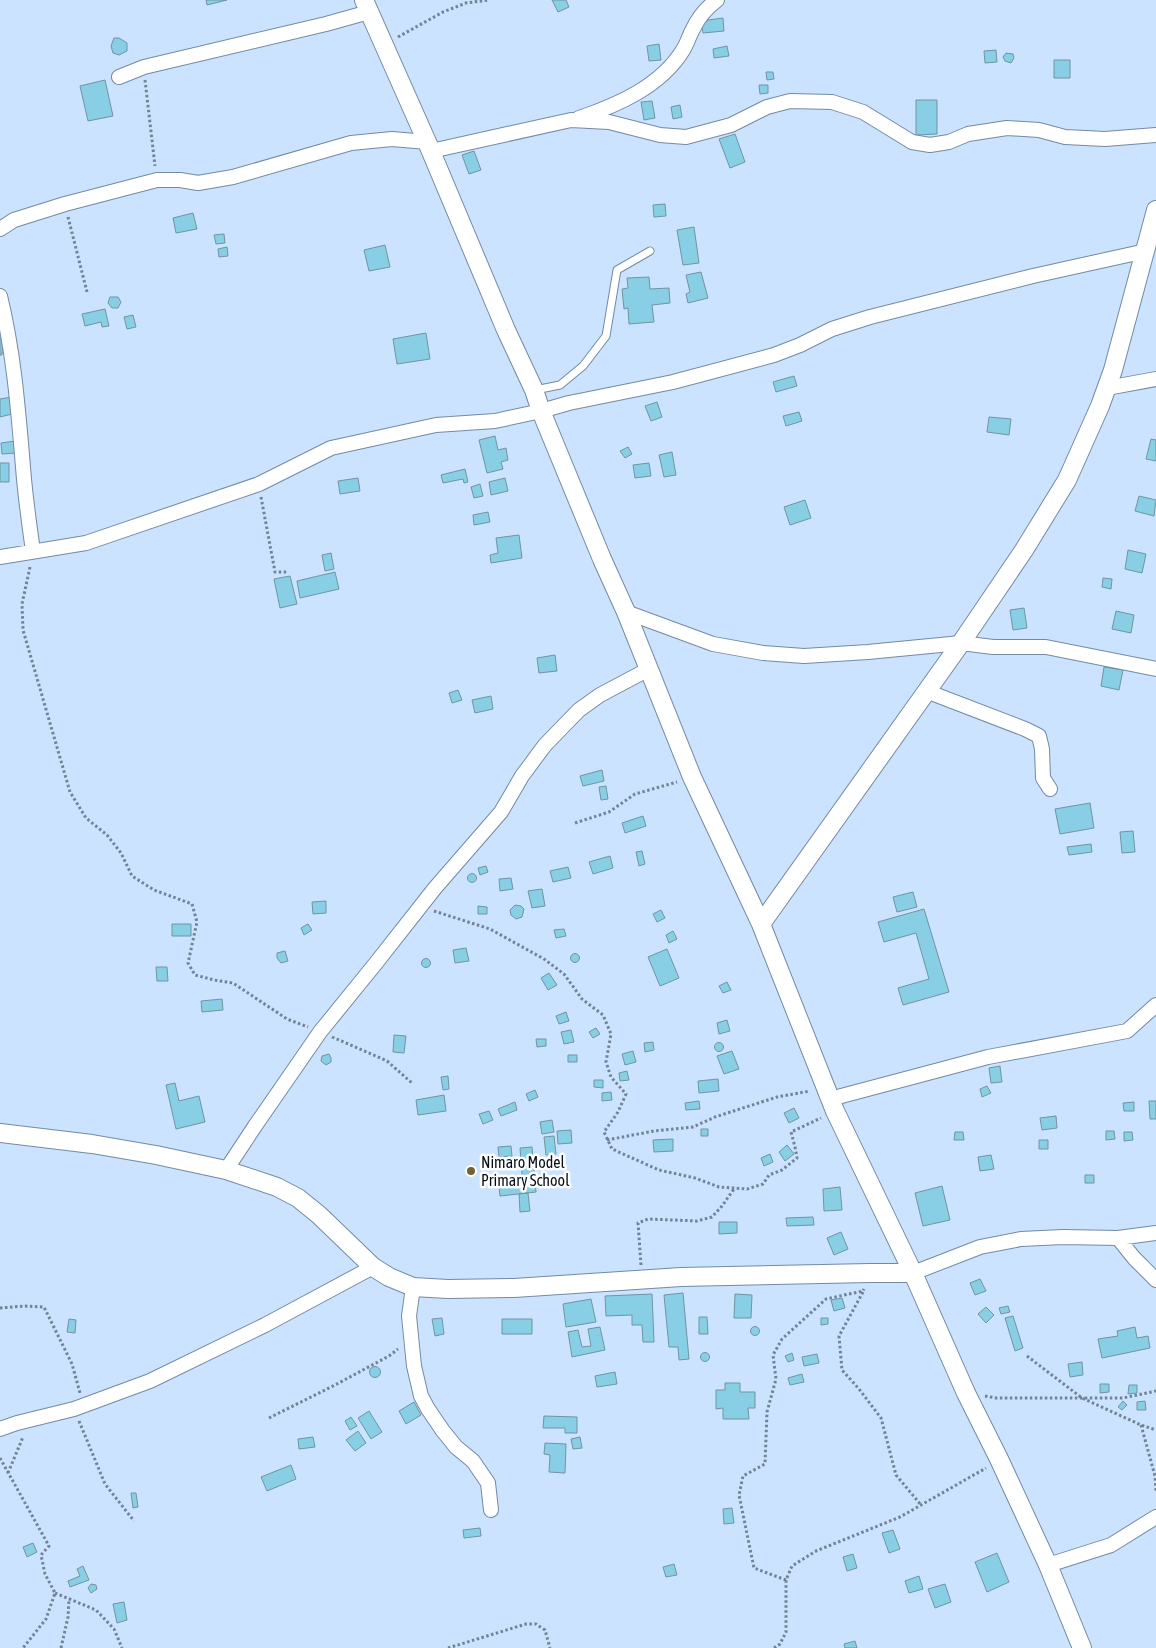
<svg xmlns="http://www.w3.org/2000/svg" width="1156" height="1648" viewBox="0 0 1156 1648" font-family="'Asap Condensed',sans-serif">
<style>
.building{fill:#88cfe6;stroke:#6f95a1}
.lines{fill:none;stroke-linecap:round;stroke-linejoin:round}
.service-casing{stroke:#738aa3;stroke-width:9}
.minor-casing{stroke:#738aa3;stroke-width:16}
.tertiary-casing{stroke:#738aa3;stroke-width:20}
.path{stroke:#728395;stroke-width:3;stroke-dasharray:2.5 2.5;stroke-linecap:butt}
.service{stroke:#fff;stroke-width:7}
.minor{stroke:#fff;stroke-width:14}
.tertiary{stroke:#fff;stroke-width:18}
.poi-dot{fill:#716431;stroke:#fff;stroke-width:2}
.labels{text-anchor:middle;stroke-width:5;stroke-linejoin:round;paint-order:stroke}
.poi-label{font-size:16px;fill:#070f18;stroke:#fff;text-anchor:start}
</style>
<rect width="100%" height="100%" fill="#cbe3fe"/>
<!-- building -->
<path class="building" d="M206,0H227L207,5Z
M552,0H566L569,7L558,12Z
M723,18L724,31L703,33L701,21Z
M114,38H119L127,43V51L119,55L113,53L111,46Z
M659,44L661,60L649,61L647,46Z
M727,46L729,56L714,58L713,49Z
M996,50L997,62L985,63L984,51Z
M1006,53L1013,54L1014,58L1011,63L1005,61L1003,57Z
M1054,60H1070V78H1054Z
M766,72H773L774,79L767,80Z
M105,80L113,116L88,121L80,86Z
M759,85H768V93L760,94Z
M916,100H937V134L916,135Z
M652,101L655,118L644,120L641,102Z
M680,105L682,117L673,119L671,107Z
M735,134L745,162L730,168L719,139Z
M474,151L481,170L469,174L462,155Z
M665,204L666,216L654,217L653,205Z
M193,213L197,229L176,233L173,218Z
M694,227L699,263L683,265L677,230Z
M224,234L225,243L216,244L214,235Z
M385,245L390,267L369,271L364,250Z
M227,247L228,256L219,257L218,249Z
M701,272L708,298L688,303L686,294L690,292L686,275Z
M649,277L650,289L669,288L670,303L652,305L654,322L629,324L628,308L624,309L622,289L628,288L627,278Z
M110,297H118L121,302L118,308H112L108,303Z
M105,309L109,326L102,327L101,322L85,326L82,314Z
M133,315L136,327L127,329L124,317Z
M426,333L430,359L397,364L393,339Z
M0,337H3L2,355H0Z
M794,376L797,386L776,392L773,382Z
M12,397L16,413L0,417V399Z
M657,402L662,417L651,421L645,406Z
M799,412L802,421L786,426L783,416Z
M989,417L1011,419L1009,435L987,432Z
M495,436L498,450L506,448L508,460L501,462L503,469L487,473L479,440Z
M1151,439L1156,440V461L1146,459Z
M15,441L16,453L2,454L1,443Z
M628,447L632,454L625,458L620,451Z
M672,452L676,475L664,477L659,455Z
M0,463H9V482H0Z
M649,463L651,476L635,478L633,465Z
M465,469L468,482L464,483L463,479L443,483L441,475Z
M358,478L360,491L340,494L338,481Z
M505,478L508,491L491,495L489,482Z
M480,484L483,496L474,498L471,487Z
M1139,496L1156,500L1154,516L1135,511Z
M805,500L811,518L790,525L784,507Z
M488,512L490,522L474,525L473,515Z
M519,535L522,558L491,563L490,555L498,553L496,538Z
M1128,550L1146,554L1142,573L1125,569Z
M331,553L334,569L325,571L322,555Z
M335,572L339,589L300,598L297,581Z
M290,576L297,604L280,608L274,579Z
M1103,578L1112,579L1111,589L1102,587Z
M1024,608L1027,628L1013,630L1010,610Z
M1116,611L1134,615L1131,633L1112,629Z
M555,655L557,671L539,673L537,658Z
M1104,667L1123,670L1119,690L1101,686Z
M458,690L462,700L452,703L449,693Z
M491,696L493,709L475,713L472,700Z
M602,770L604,781L583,786L580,776Z
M606,786L608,799L601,800L599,787Z
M1090,803L1094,828L1060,834L1055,809Z
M643,816L646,826L625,833L622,823Z
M1133,831L1135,852L1122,853L1120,832Z
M1091,844L1092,852L1069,855L1067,847Z
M642,851L645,864L639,866L636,852Z
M610,856L613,868L593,874L589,862Z
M486,866L488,872L480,875L478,868Z
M568,867L571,878L553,882L550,871Z
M467.5 878a4.5 4.5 0 1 1 9 0a4.5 4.5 0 1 1-9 0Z
M511,878L513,889L500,891L499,879Z
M542,889L545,906L532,908L528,891Z
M913,892L917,907L897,912L893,897Z
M326,901V913L313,914L312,902Z
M515,905L521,906L524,909L522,917L516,919L511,915L510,910Z
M478,906L487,907V914H478Z
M924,909L949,992L903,1005L898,988L929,979L916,933L884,942L878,922Z
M661,910L665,918L657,922L653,914Z
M172,924H191V936H172Z
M308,924L312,930L304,935L301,928Z
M564,929L566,936L556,938L554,930Z
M673,931L677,939L669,943L666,935Z
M466,948L469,961L455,963L453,950Z
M667,949L679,978L660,986L648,957Z
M285,951L288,961L281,963L277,958V953Z
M570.5 958a4.5 4.5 0 1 1 9 0a4.5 4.5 0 1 1-9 0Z
M421.5 963a4.5 4.5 0 1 1 9 0a4.5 4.5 0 1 1-9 0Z
M156,967H167L168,981H157Z
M549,973L557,985L548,990L541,978Z
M727,982L731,990L723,993L719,986Z
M222,999L223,1010L202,1012L201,1001Z
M566,1012L569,1021L559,1024L556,1016Z
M727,1020L730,1031L719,1034L717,1023Z
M596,1028L600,1034L593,1038L589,1032Z
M571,1030L574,1042L564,1044L561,1032Z
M394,1035L406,1036L404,1053L393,1052Z
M536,1039H546V1046L537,1047Z
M653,1042L654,1050L645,1052L644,1043Z
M714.5 1047a4.5 4.5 0 1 1 9 0a4.5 4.5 0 1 1-9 0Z
M633,1051L636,1062L625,1065L622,1054Z
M732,1051L739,1069L724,1074L717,1056Z
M329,1054L331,1058V1062L326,1065L321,1061L322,1056Z
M568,1055H577V1062H568Z
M1000,1066L1002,1082L991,1083L989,1068Z
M627,1071L629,1080L620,1081L619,1073Z
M448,1076L449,1089L443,1090L441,1077Z
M718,1079L719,1091L699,1093L698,1081Z
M594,1080H603V1088L594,1087Z
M175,1083L179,1101L199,1096L205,1122L176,1129L166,1085Z
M987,1086L991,1093L982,1097L980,1089Z
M535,1090L538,1097L529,1101L526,1094Z
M611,1092L612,1100L602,1101V1093Z
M444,1095L446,1111L418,1115L416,1100Z
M699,1101L700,1109L686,1110L685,1103Z
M1149,1101H1156V1119H1150Z
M515,1102L517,1110L501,1116L498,1109Z
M1134,1102V1111H1124L1123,1103Z
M794,1108L799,1118L789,1123L784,1113Z
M489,1111L493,1120L483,1124L479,1114Z
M1056,1116L1057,1128L1042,1130L1040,1118Z
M552,1120L554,1132L542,1134L540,1122Z
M701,1129H708V1136H701Z
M571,1130L572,1143L558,1144L557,1131Z
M1106,1131H1114L1115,1139L1106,1140Z
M955,1132H963L964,1140H954Z
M1124,1132H1132L1133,1140L1124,1141Z
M554,1136L556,1154L546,1155L544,1137Z
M673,1139V1151L654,1152L653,1140Z
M1039,1140H1048V1149H1039Z
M787,1145L794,1154L785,1161L779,1152Z
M511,1146L512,1156L499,1157L498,1147Z
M532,1147L536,1192L500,1196L498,1177L522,1175L520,1148Z
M770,1154L773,1162L764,1166L761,1158Z
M991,1155L994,1169L980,1171L978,1157Z
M1085,1175H1094V1183H1085Z
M942,1186L950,1220L923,1226L915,1193Z
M840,1187L842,1210L824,1211L823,1189Z
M528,1193L530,1211L520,1212L519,1194Z
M813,1217L814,1225L787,1226L786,1218Z
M719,1222H737V1233L719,1234Z
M841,1232L848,1249L834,1255L827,1238Z
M980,1279L986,1291L975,1295L970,1283Z
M683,1293L689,1359L679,1360L678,1347H669L664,1295Z
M652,1294L654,1342H643L642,1325H632V1315L606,1316L605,1296Z
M735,1294L752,1295L751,1318H734Z
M842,1298L845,1308L834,1311L831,1300Z
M591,1299L596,1322L566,1327L563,1304Z
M1008,1306L1010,1312L1001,1314L999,1308Z
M986,1307L994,1315L986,1323L978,1314Z
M1013,1316L1023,1348L1015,1351L1005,1318Z
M699,1317H707L708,1334H699Z
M442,1318L444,1334L435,1336L432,1319Z
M821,1318H828V1324L821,1325Z
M69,1319L76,1320L75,1333L67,1332Z
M502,1319H532V1334H502Z
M750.5 1331a4.5 4.5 0 1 1 9 0a4.5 4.5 0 1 1-9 0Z
M600,1327L605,1350L572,1357L568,1332L578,1330L582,1347L591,1346L588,1329Z
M1135,1327L1137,1338L1148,1336L1150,1348L1102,1358L1098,1339L1118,1336L1117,1331Z
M700.5 1357a4.5 4.5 0 1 1 9 0a4.5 4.5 0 1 1-9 0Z
M792,1353L794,1360L788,1362L785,1356Z
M817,1354L819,1363L804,1366L802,1357Z
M1082,1362L1083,1375L1070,1377L1068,1364Z
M369.5 1372a5.5 5.5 0 1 1 11 0a5.5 5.5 0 1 1-11 0Z
M615,1372L617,1384L597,1387L595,1376Z
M802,1374L804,1382L790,1385L788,1378Z
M725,1383H740V1392H755V1408H748L749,1419H723V1408L716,1409V1390H725Z
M1100,1384H1109V1392L1100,1393Z
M1129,1385H1137V1393L1128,1394Z
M1123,1401L1127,1405L1122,1410L1118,1407Z
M1145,1401L1146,1410H1137V1402Z
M414,1402L421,1415L406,1424L399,1411Z
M369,1411L382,1432L371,1439L358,1418Z
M544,1416L577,1417V1433H565V1428H543Z
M351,1417L357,1426L350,1430L345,1421Z
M358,1431L366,1443L355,1451L346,1440Z
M313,1437L315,1447L299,1449L298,1439Z
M580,1437L582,1448L573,1449L571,1439Z
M545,1443L566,1444L565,1473L549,1472L550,1455L544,1454Z
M291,1465L296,1479L267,1491L261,1477Z
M131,1493H136L138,1507L133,1508Z
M732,1508L734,1523L724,1524L723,1509Z
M480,1528L481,1536L464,1538L463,1530Z
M893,1530L900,1549L889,1553L882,1533Z
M33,1543L37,1552L27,1557L23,1547Z
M997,1553L1009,1582L987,1592L975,1562Z
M853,1554L857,1568L847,1571L843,1557Z
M674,1564L677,1575L666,1577L663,1567Z
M83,1566L89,1580L70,1587L68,1581L80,1576L77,1569Z
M919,1576L923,1589L909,1593L905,1581Z
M91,1584L96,1585L97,1589L91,1593L88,1588Z
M945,1584L951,1602L935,1608L928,1589Z
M124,1602L127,1620L117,1623L113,1604Z
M855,1641L857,1648H845L844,1644Z"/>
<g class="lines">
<!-- service casing -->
<g class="service-casing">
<path id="service" d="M535,390L560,385L583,366L606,336L617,270L650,251"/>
</g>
<!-- minor casing -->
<g class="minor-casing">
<path id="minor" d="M119,77L144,67L326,24L369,12
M579,118C618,105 661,86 683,50C687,44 689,36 693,29C699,16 706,8 717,0
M431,151L571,120L609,122L660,135L686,137L731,125L767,107L790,101L832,102L863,112L912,142L930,145L949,142L968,134L1007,128L1039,130L1065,137L1105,139L1156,135
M0,229L14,220L65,204L157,180H180L198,183L233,177L351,143L392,139L427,142
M0,296C14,354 18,408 23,467C25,495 29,523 33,551
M1107,388L1156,379
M0,557L86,543L259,484L331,448L436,425L495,421L541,411L569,403L673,382L774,355L800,345L832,329L870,317L1033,276L1146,251
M626,612L713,644L763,653L804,656L868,652L961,643L993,647H1046L1156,669
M926,691L1025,729L1039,736L1042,749L1043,778L1050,789
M830,1099L988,1057L1127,1031L1156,1005
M226,1170L255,1126L320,1032L376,963L435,888L501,812L522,776L545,745L579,710L600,695L649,669
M1118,1238L1134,1258L1156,1280
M913,1273L980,1247L1021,1239L1063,1237L1118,1238L1156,1233
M413,1287L409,1316L414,1366L421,1396L428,1409L443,1431L456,1447L473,1461L488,1483L491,1510
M0,1429L17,1423L74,1409L150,1381L265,1325L373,1267
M1048,1565L1111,1545L1156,1517"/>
</g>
<!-- tertiary casing -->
<g class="tertiary-casing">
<path id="tertiary" d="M364,0L427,142L506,330L534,390L541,411L602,559L626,612L692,777L761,924L835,1111L913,1273L966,1393L999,1459L1048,1565L1082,1648
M761,924L961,643L1024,550L1067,480L1100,406L1113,370L1156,210
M0,1133L92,1144L156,1155L226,1170L277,1187L298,1198L319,1215L373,1267L389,1277L413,1287L448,1289L514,1288L681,1277L870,1273H913"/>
</g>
<!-- path -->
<path class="path" d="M398,37L443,12L466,3L489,0
M145,80L155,166
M68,217L87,292
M261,497L275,572H288
M30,567L22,604L23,630L70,792L86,818L107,835L121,853L132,876L154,890L192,904L197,922L188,963L195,975L214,980L233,983L287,1019L308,1027
M575,823L609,812L635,794L677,782
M434,911L490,929L544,959L564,974L582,999L603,1015L611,1034L606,1062L611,1077L626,1094L618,1112L604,1132L612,1149L659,1170L695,1178L719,1187L747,1189L763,1184L769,1175L782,1170L797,1158L795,1147L791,1132L821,1118
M332,1037L387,1061L412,1083
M607,1140L654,1131L693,1127L715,1117L777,1097L810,1091
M641,1265L638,1223L648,1219L697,1221L712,1217L722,1206L734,1189
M863,1292L839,1336L842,1370L859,1389L881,1418L896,1475L921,1505
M0,1308L25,1306L44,1307L72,1364L80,1393
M1027,1356L1082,1398L1141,1425L1156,1430
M985,1396L996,1398H1123L1156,1391
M269,1418L335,1385L389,1356L398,1349
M79,1421L105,1484L134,1521
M1141,1425L1155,1476L1156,1492
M0,1458L49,1546L41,1555L45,1574L55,1593L46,1619L23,1648
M8,1473L23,1437
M786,1580L754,1568L739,1495L743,1476L765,1464L767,1412L776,1379L773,1355L782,1339L826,1299L863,1291L864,1289
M55,1593L96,1610L114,1629L122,1648
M61,1648L68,1617L69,1599
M448,1648L526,1624H536L545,1630L550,1648
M774,1648L780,1644L786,1632V1580L792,1566L816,1551L900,1517L986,1468"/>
<!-- service -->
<use href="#service" class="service"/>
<!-- minor -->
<use href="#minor" class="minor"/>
<!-- tertiary -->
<use href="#tertiary" class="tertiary"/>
</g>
<!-- markers -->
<circle class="poi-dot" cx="471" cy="1171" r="5"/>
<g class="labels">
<!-- poi labels -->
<g class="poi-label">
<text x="481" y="1168">Nimaro Model<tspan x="481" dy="18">Primary School</tspan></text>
</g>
</g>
</svg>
